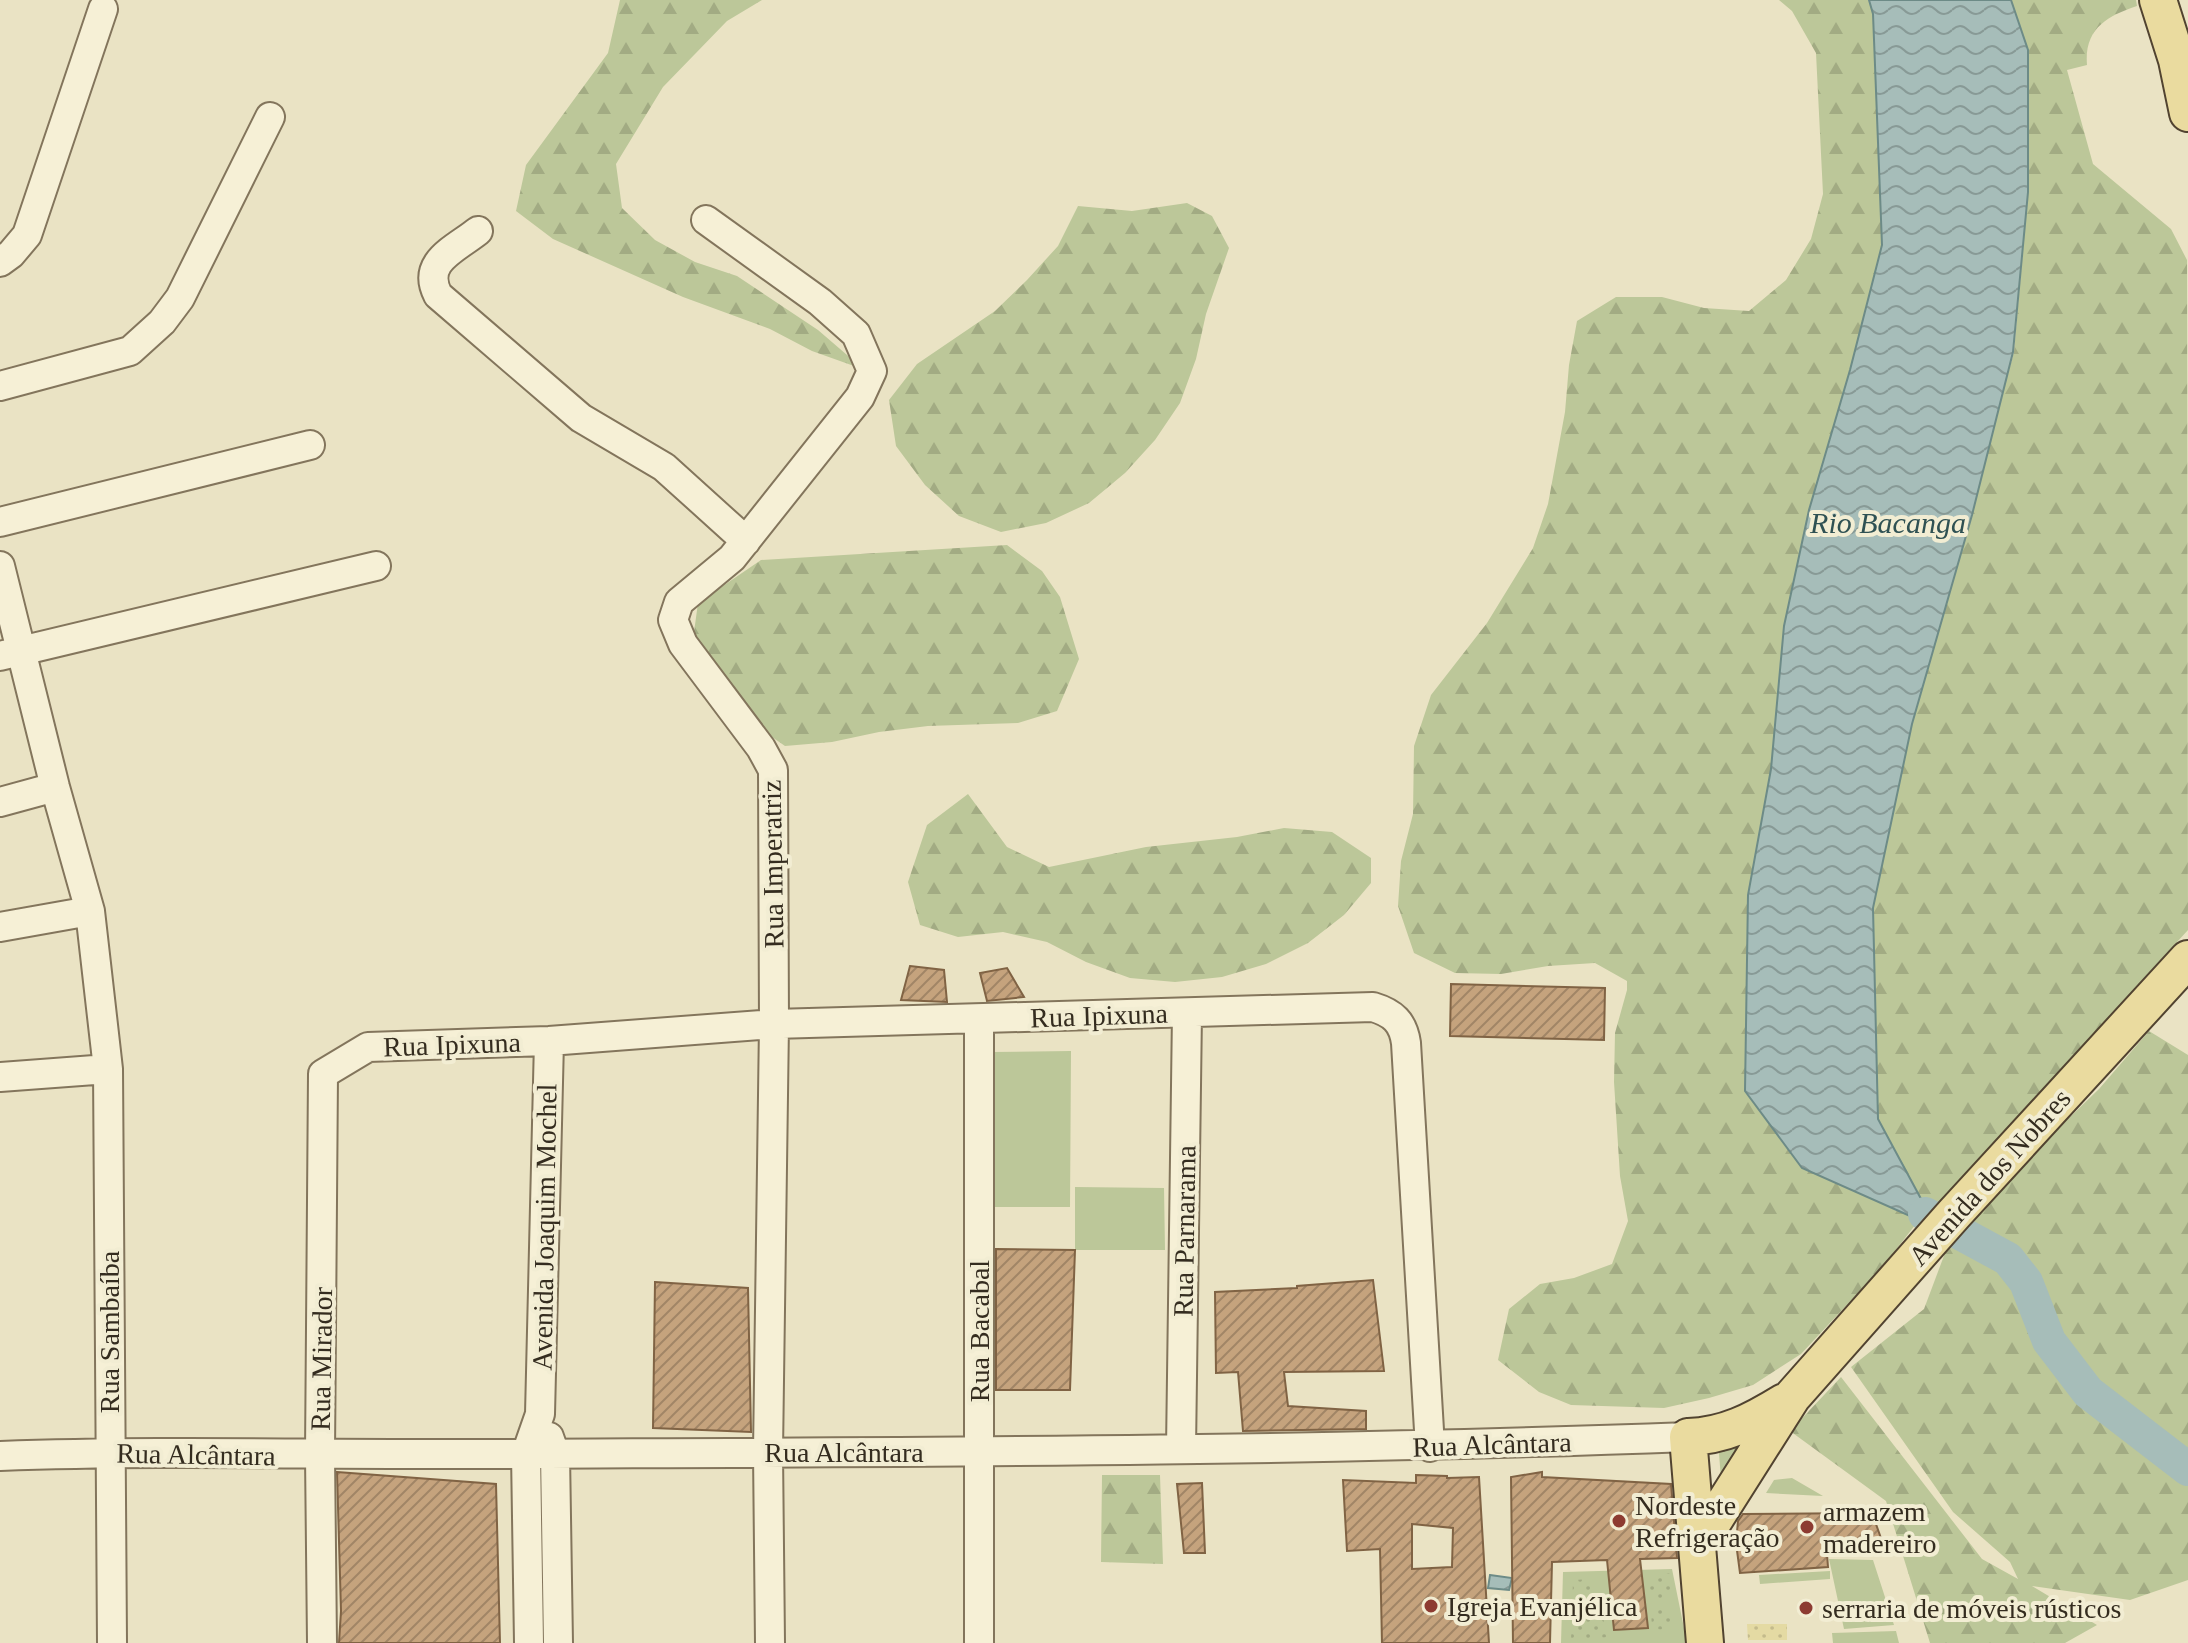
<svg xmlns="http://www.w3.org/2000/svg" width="2188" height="1643" viewBox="0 0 2188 1643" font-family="Georgia,serif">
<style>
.grass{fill:#bcc799}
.forest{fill:url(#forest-firs)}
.sand{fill:url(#sand-dots)}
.park{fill:url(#park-crowns)}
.garden{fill:url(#garden-dots)}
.water{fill:url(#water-waves);stroke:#6d8b87;stroke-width:2}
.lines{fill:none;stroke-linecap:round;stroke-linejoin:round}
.river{stroke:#a6bdb9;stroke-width:34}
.building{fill:url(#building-hatch);stroke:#806344;stroke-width:2;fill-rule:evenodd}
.minor-casing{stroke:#83755c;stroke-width:32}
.major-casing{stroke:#514330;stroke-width:40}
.minor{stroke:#f6f0d6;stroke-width:28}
.major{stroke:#eadb9f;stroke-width:36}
.poi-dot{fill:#8d3b31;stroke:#f2edd3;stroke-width:3}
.labels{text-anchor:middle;stroke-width:8;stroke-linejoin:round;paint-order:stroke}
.street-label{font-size:28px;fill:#342c1f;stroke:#f2edd3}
.poi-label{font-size:28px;fill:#342c1f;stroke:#f2edd3;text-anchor:start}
.water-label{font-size:30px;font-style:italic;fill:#2f5153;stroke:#f2edd3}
</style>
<defs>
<pattern id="forest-firs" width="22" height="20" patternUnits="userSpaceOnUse" patternTransform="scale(2)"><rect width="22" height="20" fill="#bcc799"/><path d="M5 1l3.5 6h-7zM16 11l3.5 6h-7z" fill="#a2ab83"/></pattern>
<pattern id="sand-dots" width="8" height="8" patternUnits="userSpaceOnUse" patternTransform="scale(2)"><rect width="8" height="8" fill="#e4daa3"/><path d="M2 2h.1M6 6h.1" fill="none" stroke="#c4bb8c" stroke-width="1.8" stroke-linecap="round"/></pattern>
<pattern id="park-crowns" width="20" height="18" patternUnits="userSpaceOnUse" patternTransform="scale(2)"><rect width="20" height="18" fill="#bcc799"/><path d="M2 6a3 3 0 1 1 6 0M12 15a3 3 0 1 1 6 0" fill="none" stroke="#a2ab83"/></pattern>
<pattern id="garden-dots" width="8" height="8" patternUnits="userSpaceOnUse" patternTransform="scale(2)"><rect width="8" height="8" fill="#bcc799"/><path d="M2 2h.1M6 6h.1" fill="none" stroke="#a2ab83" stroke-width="1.8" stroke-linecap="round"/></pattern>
<pattern id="water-waves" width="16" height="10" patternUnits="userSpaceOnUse" patternTransform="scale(2)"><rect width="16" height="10" fill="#a6bdb9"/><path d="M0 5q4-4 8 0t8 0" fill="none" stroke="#889a96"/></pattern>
<pattern id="building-hatch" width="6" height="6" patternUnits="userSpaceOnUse" patternTransform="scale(2)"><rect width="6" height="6" fill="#c5a37d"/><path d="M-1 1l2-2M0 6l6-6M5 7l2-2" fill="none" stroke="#a18566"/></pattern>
</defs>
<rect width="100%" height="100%" fill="#eae3c4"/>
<!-- grass -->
<path class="grass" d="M1071,1051L1070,1207H990L991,1052Z
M1075,1187L1164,1188L1165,1250H1075Z
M1792,1478L1823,1496L1766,1493L1774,1480Z
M1829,1559L1873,1560L1894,1625L1844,1629Z
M1672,1569L1687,1643H1561L1563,1572Z
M1830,1571V1579L1760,1584L1759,1575Z
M1896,1631L1899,1643H1833L1832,1633Z"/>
<!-- forest -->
<path class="forest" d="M620,0H762L727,21L663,87L616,164L622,208L655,240L695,262L737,276L818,330L854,361V366L812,351L770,329L683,297L553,239L516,211L526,165L608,53Z
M1779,0H1869L1873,14L1882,245L1850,370L1809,510L1784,626L1771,769L1748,895L1802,1168L1919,1220L1884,1265L1801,1354L1753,1385L1709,1398L1664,1408L1571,1405L1539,1392L1498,1360L1509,1309L1540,1284L1574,1278L1612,1264L1628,1221L1620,1176L1614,1082L1615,1033L1627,990V981L1595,963L1548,966L1501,974L1455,973L1414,953L1398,906L1401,861L1413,814L1414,746L1431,695L1487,623L1533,548L1548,504L1565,412L1569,365L1577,321L1616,297H1662L1704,308L1749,311L1786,280L1811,239L1823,194L1816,53L1792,11Z
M2011,0H2136L2137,6C2107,16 2084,29 2087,65L2067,70L2093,164L2171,229L2187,260L2188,930L1939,1202L1927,1210L1878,1119L1873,908L1912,724L2014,352L2028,192V51Z
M1187,203L1212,216L1229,248L1206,314L1196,359L1180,403L1155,440L1125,473L1089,503L1046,523L1001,532L959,516L925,485L896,446L889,400L917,364L995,311L1027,280L1058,246L1078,206L1132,211Z
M1007,545L1042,571L1060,597L1079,659L1057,711L1018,723L928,726L879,732L832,742L785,746L772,737L714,667L694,632L698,603L761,560Z
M968,794L1007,847L1049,867L1146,847L1237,837L1284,828L1332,832L1371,858V883L1344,915L1308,943L1266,964L1222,977L1175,982L1130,978L1086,962L1047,942L1003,932L958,937L920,925L908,882L927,825Z
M2149,1031L2188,1055V1580L2130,1600L2032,1586L2097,1625L2065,1643H1930L1886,1501L1790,1431L1841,1377L1982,1559L2018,1579L2010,1562L1953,1512L1851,1367L1924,1309L1954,1229L2099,1089Z
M1102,1475H1160L1163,1564L1101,1562Z"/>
<!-- sand -->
<path class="sand" d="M1747,1624H1787V1640H1748Z"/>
<!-- park -->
<path class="park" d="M1764,1423L1723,1504L1718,1441Z"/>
<!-- garden -->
<path class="garden" d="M1670,1573V1597L1648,1601L1647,1578Z
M1593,1579L1608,1637L1571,1641L1573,1580Z
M1651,1610H1671L1673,1630L1652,1629Z"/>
<!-- water -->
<path class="water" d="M1869,0H2011L2028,50V192L2013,352L1972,515L1912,724L1873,908L1878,1119L1927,1210L1919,1220L1802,1168L1745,1091L1748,895L1771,769L1784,626L1809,510L1850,370L1882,245L1873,14Z
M1490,1575L1512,1578L1509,1590L1488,1588Z"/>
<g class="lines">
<!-- river -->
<path class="river" d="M1925,1214L2008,1259L2026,1282L2049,1341L2088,1392L2188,1469"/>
</g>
<!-- building -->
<path class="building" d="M910,966L944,970L947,1002L901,1000Z
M1007,968L1024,997L987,1001L980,973Z
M1451,984L1605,988L1604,1040L1450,1036Z
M996,1249L1075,1250L1070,1390H996Z
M1373,1280L1384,1371L1284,1372L1288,1406L1366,1411V1429L1243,1431L1238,1372L1216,1373L1215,1292L1297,1288V1286Z
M655,1282L748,1288L751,1432L653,1428Z
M337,1472L496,1484L500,1643H339L341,1611Z
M1542,1472V1477L1671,1484L1677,1558L1640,1559L1648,1628L1614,1630L1607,1560L1552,1562L1550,1643H1513L1511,1477Z
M1416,1475L1447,1476V1478L1479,1477L1489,1643H1382L1380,1549L1347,1551L1343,1480L1416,1483ZM1412,1524L1453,1528L1452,1567L1412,1569Z
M1202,1483L1205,1553H1184L1177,1484Z
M1872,1513L1882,1541L1826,1542L1828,1567L1740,1573L1736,1543L1738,1521L1743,1514Z"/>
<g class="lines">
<!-- minor casing -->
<g class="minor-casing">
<path id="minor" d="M706,220L820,302L856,334L872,371L860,397L732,558L679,602L673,620L683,644L761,748L773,770L774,1024L768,1452L770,1643
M478,231C454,250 421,262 438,295L581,418L664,467L746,541
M0,262L11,254L27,235L103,9
M0,386L130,351L162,322L180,298L270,117
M0,522L310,445
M0,566L55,787L90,911L108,1069L112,1643
M0,656L376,566
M0,802L55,787
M0,927L90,911
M0,1077L108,1069
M549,1437L555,1454L558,1643
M1181,1449L1187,1013
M0,1456C164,1450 328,1455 492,1454C891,1452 1290,1452 1688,1437
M322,1643L320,1455L323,1074L368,1047L549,1041L774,1024L1373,1007C1393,1013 1403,1022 1406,1043L1430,1447
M529,1643L526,1454L540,1414L549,1041
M979,1643V1019"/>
</g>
<!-- major casing -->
<g class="major-casing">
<path id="major" d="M2158,0L2177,60L2188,113
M1714,1520L1792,1397L1954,1214L2188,959
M1705,1643L1688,1437C1725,1436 1753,1421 1784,1402"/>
</g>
<!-- minor -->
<use href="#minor" class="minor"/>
<!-- major -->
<use href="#major" class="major"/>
</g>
<!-- markers -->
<g class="poi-dot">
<circle cx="1619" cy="1521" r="8"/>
<circle cx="1807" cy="1527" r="8"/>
<circle cx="1431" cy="1606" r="8"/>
<circle cx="1806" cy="1608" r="8"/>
</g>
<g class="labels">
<!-- street labels -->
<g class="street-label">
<text transform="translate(772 864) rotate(-91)" y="10">Rua Imperatriz</text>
<text transform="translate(1099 1015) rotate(-2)" y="10">Rua Ipixuna</text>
<text transform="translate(452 1044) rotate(-2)" y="10">Rua Ipixuna</text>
<text transform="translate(1989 1177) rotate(-48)" y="10">Avenida dos Nobres</text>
<text transform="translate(544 1227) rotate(-89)" y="10">Avenida Joaquim Mochel</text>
<text transform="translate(1184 1231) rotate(-89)" y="10">Rua Parnarama</text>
<text transform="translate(979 1331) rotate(-90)" y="10">Rua Bacabal</text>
<text transform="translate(109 1332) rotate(-90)" y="10">Rua Sambaíba</text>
<text transform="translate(321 1359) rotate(-89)" y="10">Rua Mirador</text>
<text transform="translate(1492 1444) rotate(-2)" y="10">Rua Alcântara</text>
<text x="844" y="1462">Rua Alcântara</text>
<text transform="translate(196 1454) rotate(1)" y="10">Rua Alcântara</text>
</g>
<!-- poi labels -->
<g class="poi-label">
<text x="1635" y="1515">Nordeste<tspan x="1635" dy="32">Refrigeração</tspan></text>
<text x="1823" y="1521">armazem<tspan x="1823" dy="32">madereiro</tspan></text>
<text x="1447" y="1616">Igreja Evanjélica</text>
<text x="1822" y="1618">serraria de móveis rústicos</text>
</g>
<!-- water labels -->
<g class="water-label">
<text x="1888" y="533">Rio Bacanga</text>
</g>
</g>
</svg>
